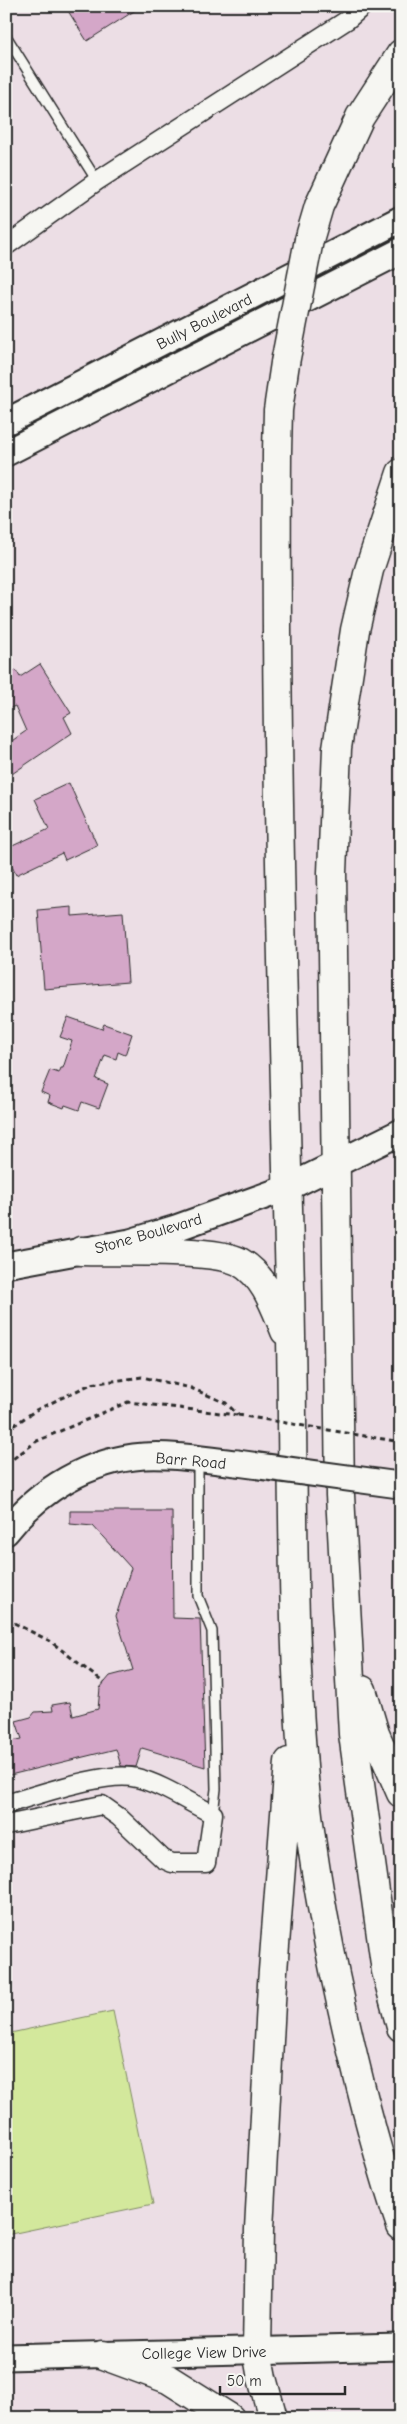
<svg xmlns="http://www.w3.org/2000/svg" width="407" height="2424" viewBox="0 0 407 2424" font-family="'Comic Neue',sans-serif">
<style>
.built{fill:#ecdee5}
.grass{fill:#d3e89c;stroke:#7f8a64}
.building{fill:#d4a7c8;stroke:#2b2b2b}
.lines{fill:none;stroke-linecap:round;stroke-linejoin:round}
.lane-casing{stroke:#2b2b2b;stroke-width:12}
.street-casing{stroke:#2b2b2b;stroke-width:21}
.secondary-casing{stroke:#2b2b2b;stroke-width:29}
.primary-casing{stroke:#2b2b2b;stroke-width:31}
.path{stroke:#2b2b2b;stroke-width:3;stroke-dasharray:5 4;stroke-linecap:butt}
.lane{stroke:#f6f6f2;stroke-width:9}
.street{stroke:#f6f6f2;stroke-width:18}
.secondary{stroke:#f6f6f2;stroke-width:25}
.primary{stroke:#f6f6f2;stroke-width:28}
.secondary-bridge-casing{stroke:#2b2b2b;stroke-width:29;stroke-linecap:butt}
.primary-bridge-casing{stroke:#2b2b2b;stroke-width:31;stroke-linecap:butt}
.path-bridge{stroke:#2b2b2b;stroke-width:3;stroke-dasharray:5 4;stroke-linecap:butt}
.secondary-bridge{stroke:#f6f6f2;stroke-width:25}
.primary-bridge{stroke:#f6f6f2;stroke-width:28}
.labels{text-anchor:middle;stroke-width:4;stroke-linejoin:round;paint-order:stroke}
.street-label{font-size:16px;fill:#2b2b2b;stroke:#f6f6f2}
</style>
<rect width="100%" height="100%" fill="#f6f6f2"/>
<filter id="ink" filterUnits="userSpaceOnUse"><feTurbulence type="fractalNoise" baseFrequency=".02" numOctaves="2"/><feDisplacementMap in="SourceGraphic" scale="10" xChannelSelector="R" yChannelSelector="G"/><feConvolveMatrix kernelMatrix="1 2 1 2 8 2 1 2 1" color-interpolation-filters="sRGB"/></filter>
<g filter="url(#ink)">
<!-- built -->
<path class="built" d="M6,6H401V2418H6Z"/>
<!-- grass -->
<path class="grass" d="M113,2011L153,2204L6,2235V2034Z"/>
<!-- building -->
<path class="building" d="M65,6H142L87,41Z
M40,664L71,713L64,717L72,733L6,778V745L26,731L15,706L6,710V675L16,670L20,677Z
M69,783L97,845L65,860L62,853L16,875L6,854V849L49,829L35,799Z
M72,907V916L123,912L128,982L44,989L38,910Z
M68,1017L102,1029L104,1024L132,1034L125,1055L118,1052L116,1059L105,1055L96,1079L108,1084L99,1108L82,1102L79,1110L65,1105L64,1108L48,1102L50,1096L41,1092L50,1070L59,1073L61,1068H63L72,1041L60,1037Z
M70,1511H172L173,1618L200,1619L205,1767L142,1748L136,1767L121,1766L116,1749L6,1776V1742L22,1739L16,1721L31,1717L35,1712L53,1711L52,1705L70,1702L73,1716L98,1709L100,1688L110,1676L133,1670L116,1616L131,1568L93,1526L70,1524Z"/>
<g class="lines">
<!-- lane casing -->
<g class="lane-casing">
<path id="lane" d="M6,36L97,181
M198,1459V1596L212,1631L216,1789L213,1814"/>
</g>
<!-- street casing -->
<g class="street-casing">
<path id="street" d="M6,246L97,181L347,20L363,6
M6,1804C38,1795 107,1770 137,1778C162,1784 190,1803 213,1814L206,1863H172L163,1859L119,1817L102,1805L6,1825"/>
</g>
<!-- secondary casing -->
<g class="secondary-casing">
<path id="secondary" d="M6,422L401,219
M6,453L401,251
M6,1265L130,1242L176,1228L287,1188L401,1132
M6,1532C40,1489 89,1460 144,1456C175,1454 206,1460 237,1463
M6,2357L401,2347"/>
</g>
<!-- primary casing -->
<g class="primary-casing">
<path id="primary" d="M309,240L319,206L360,117L401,54
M285,363L278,410L277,452C275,730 283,1009 290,1287C294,1442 290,1598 302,1753C307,1828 320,1902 335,1975C353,2060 373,2144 401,2226
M401,473L369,570L355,630L337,748L332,873L340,1495L353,1734L386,1971L401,2027
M81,1251C115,1252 215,1248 240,1262C265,1276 275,1307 285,1331
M362,1690L375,1734L401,1793
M103,2355L168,2379L230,2418
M273,2418L262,2378L257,2351L259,2229L272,1984L289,1762"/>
</g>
<!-- path -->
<path class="path" d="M6,1431L36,1410L91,1384L142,1377L191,1388L226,1403L238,1415
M6,1464L37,1441L128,1402L237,1415
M6,1619L50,1641L104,1683
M6,1726L15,1724"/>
<!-- lane -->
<use href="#lane" class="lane"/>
<!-- street -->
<use href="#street" class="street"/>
<!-- secondary -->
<use href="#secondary" class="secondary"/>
<!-- primary -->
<use href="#primary" class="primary"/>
<!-- secondary-bridge casing -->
<g class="secondary-bridge-casing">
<path id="secondary-bridge" d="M237,1463L399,1485"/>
</g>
<!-- primary-bridge casing -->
<g class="primary-bridge-casing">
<path id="primary-bridge" d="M285,363L309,240"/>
</g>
<!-- path-bridge -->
<path class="path-bridge" d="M238,1415L401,1442"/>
<!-- secondary-bridge -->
<use href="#secondary-bridge" class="secondary-bridge"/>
<!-- primary-bridge -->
<use href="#primary-bridge" class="primary-bridge"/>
</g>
</g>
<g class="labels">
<!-- street labels -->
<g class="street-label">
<text transform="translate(204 321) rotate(-27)" y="6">Bully Boulevard</text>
<text transform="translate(148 1233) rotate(-16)" y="6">Stone Boulevard</text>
<text transform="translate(191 1460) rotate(5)" y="6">Barr Road</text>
<text transform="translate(204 2352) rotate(-1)" y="6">College View Drive</text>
</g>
</g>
<!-- margin -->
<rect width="407" height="2424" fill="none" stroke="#f6f6f2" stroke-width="25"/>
<rect x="12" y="12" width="382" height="2399" fill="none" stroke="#2b2b2b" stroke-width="2" filter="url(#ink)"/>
<!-- scale -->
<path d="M220 2386v8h125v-8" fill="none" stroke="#2b2b2b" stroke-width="2.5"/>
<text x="227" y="2386" font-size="15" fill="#2b2b2b" stroke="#f6f6f2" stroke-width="4" paint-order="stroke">50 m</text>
</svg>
